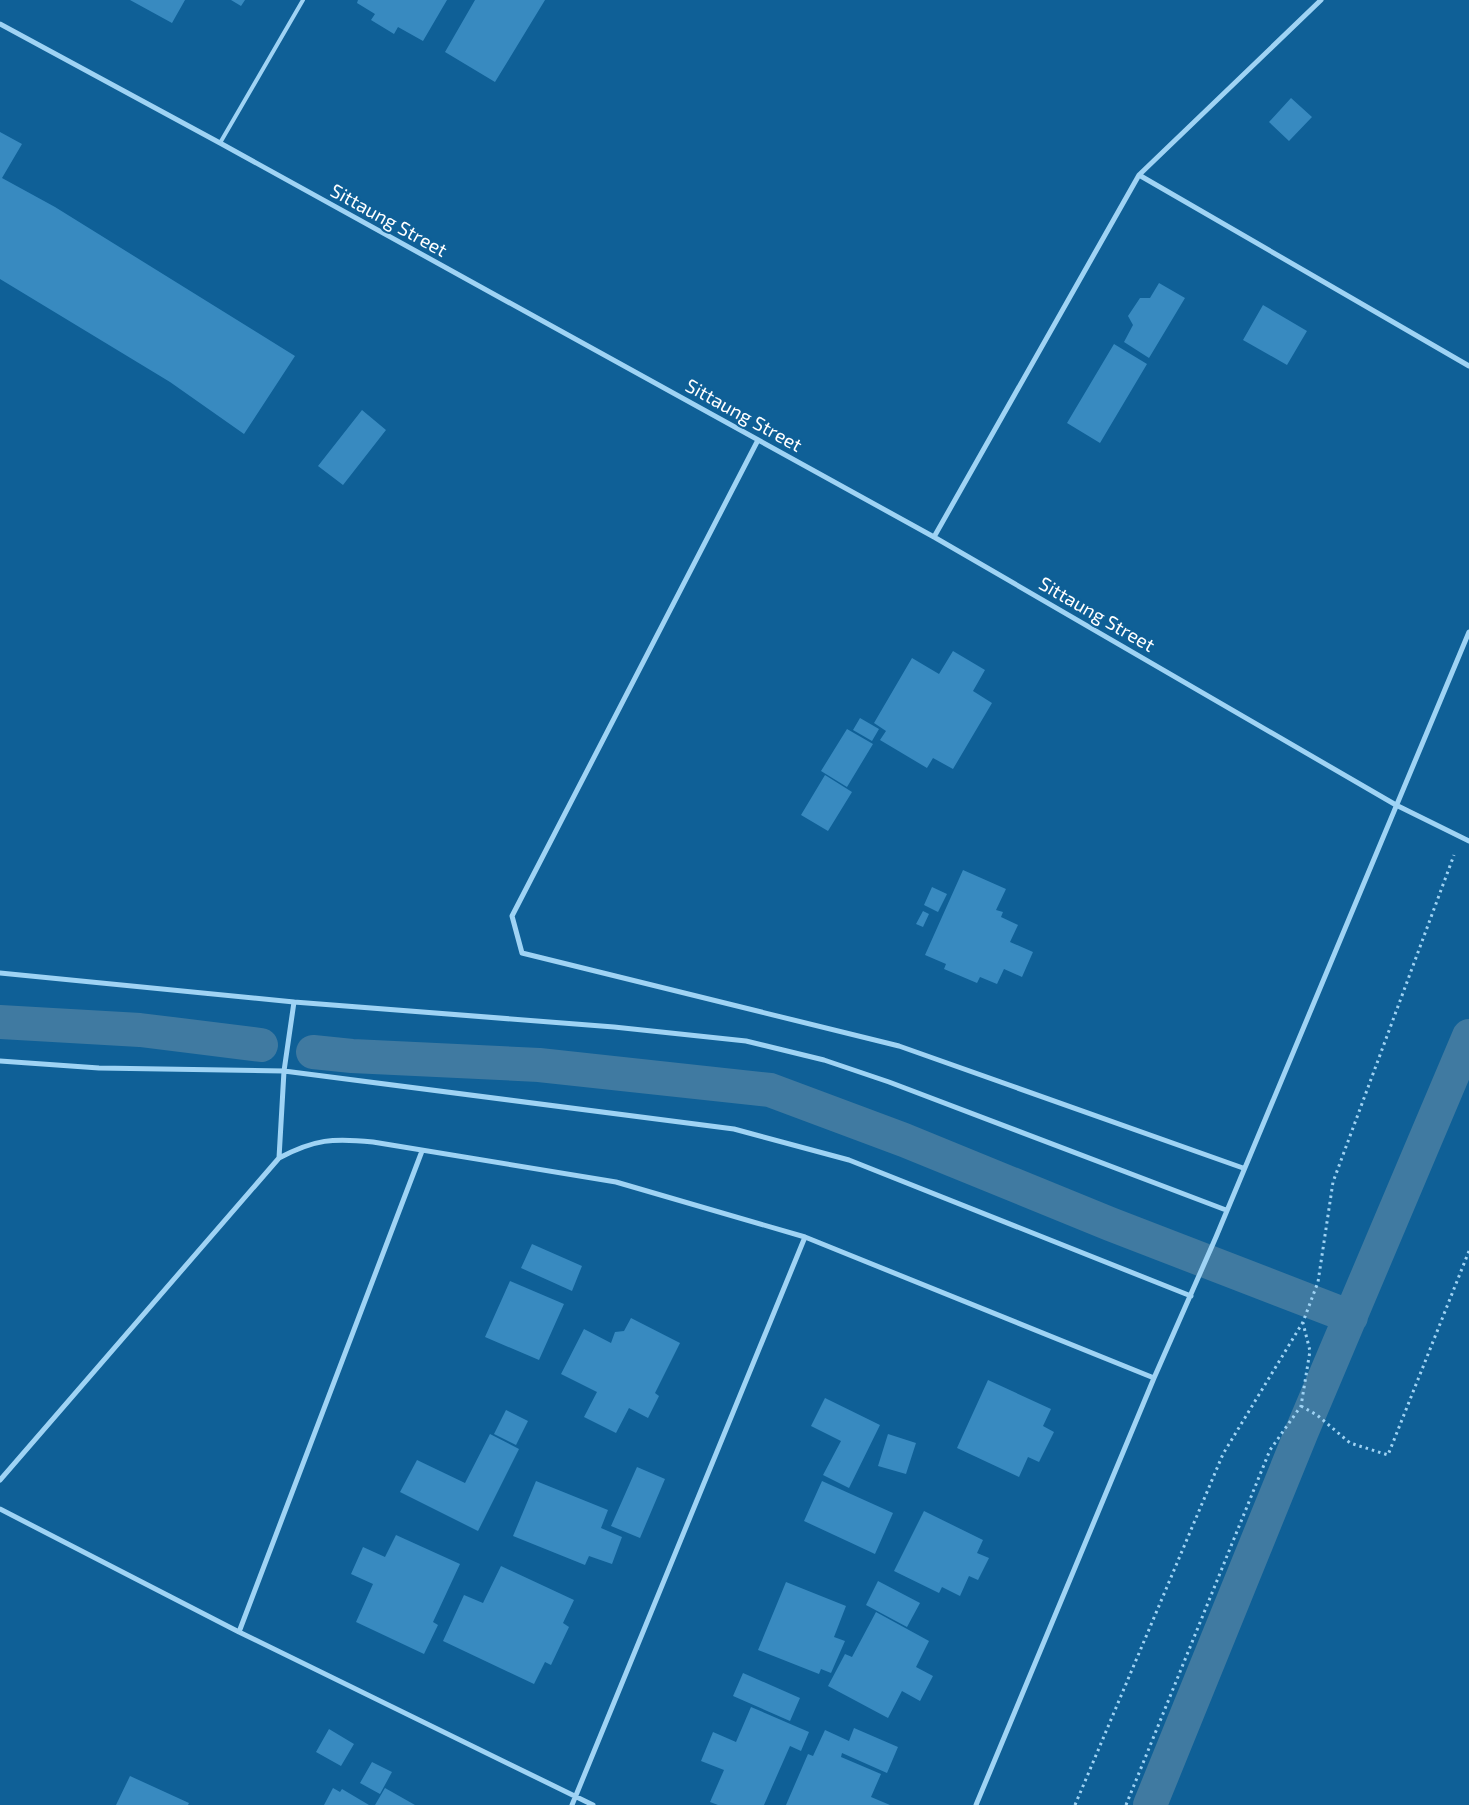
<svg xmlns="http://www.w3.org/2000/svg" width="1469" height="1805" viewBox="0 0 1469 1805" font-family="'Exo 2',sans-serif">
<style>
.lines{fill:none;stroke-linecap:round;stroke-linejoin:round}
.canal{stroke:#407aa1;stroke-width:34}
.building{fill:#388ac0}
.path{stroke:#9fd3f4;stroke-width:3;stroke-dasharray:2.5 4;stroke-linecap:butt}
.service{stroke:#9fd3f4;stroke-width:4}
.minor{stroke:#9fd3f4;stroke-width:5}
.labels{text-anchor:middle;stroke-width:4.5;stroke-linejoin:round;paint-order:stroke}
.street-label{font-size:19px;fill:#fff;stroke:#0f6097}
</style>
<rect width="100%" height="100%" fill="#0f6097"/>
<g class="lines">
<!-- canal -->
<path class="canal" d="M0,1022L140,1030L261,1045
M313,1052L352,1056L539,1065L770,1090L904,1140L1110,1224L1351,1317
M1150,1805L1302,1431L1469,1036"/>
</g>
<!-- building -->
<path class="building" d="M130,0H185L172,23Z
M231,0H245L241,6Z
M358,0H447L423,41L398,27L394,34L371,20L375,14L357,3Z
M475,0H545L495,82L445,52Z
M1291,98L1312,117L1289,141L1269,122Z
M0,132L22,144L2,178L55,207L295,356L244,434L170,382L0,279Z
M1159,283L1185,298L1149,358L1124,342L1133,325L1128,316L1140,298H1150Z
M1263,305L1307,331L1287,365L1243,340Z
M1114,344L1147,364L1100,443L1067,423Z
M362,410L386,430L343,485L318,466Z
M953,651L985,670L973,691L992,703L953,769L933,758L927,768L880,740L886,731L874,723L912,658L939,674Z
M860,718L879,729L872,741L853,730Z
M847,729L873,744L847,787L821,771Z
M825,775L852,792L828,831L801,815Z
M963,870L1006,889L996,910L1003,912L1001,917L1018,925L1010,942L1033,952L1022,977L1004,969L997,984L980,977L977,983L944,969L946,964L925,955Z
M932,887L947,894L938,912L924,905Z
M923,911L929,914L923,927L916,924Z
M532,1244L582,1266L572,1291L521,1268Z
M510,1281L564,1304L539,1360L485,1337Z
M631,1318L680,1343L655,1393L659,1396L648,1418L629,1408L616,1433L584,1417L597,1392L561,1374L584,1329L611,1343L615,1332L624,1331Z
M988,1380L1051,1409L1043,1426L1054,1432L1039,1462L1028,1457L1019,1477L957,1448Z
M825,1398L880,1425L849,1488L823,1475L841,1441L811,1426Z
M506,1410L528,1421L516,1445L494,1434Z
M490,1434L519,1449L478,1531L400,1492L417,1460L465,1483Z
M888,1434L916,1443L906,1474L878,1466Z
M637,1467L665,1479L640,1538L611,1526Z
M536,1481L608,1510L601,1528L622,1537L612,1564L589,1556L585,1565L513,1536Z
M822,1481L893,1513L875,1554L804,1521Z
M924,1511L983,1540L977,1553L989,1558L978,1580L969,1576L960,1596L942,1587L939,1593L894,1571Z
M396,1535L460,1564L433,1622L438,1625L424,1654L356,1622L373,1584L351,1574L363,1547L385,1557Z
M501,1566L574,1600L563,1623L569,1627L551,1665L545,1662L534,1684L443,1641L464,1595L483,1603Z
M878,1581L920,1603L907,1627L866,1605Z
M786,1582L846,1606L834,1637L845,1641L831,1673L821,1669L819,1674L758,1650Z
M876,1612L929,1641L916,1667L933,1676L920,1701L902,1691L888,1718L828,1686L845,1654L852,1657Z
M743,1673L800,1698L790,1721L733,1696Z
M751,1707L809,1732L801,1751L790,1746L764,1805H718L710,1802L724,1770L701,1761L713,1732L736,1742Z
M854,1728L898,1747L887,1773L842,1753L841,1757L881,1774L871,1797L890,1805H786L808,1754L813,1756L825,1730L849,1741Z
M329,1729L354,1744L341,1766L316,1752Z
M372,1762L392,1772L380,1794L360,1783Z
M130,1776L189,1803L188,1805H116Z
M333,1788L340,1792L342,1789L369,1805H324Z
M385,1788L415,1805H375Z"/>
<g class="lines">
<!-- path -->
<path class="path" d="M1301,1406L1317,1415L1350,1443L1388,1455L1469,1251
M1075,1805L1223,1454L1303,1322L1318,1282L1333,1182L1454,855
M1126,1805L1270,1450L1301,1406L1310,1351L1303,1323"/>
<!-- service -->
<path class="service" d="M220,143L303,0"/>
<!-- minor -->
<path class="minor" d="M0,24L220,143L934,537L1396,805L1469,841
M1139,175L1469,366
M758,440L512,916L522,953L899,1046L1243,1168
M934,537L1139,175L1321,0
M0,973L294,1002L614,1027L746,1041L824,1060L889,1082L1226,1210
M0,1061L99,1068L284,1071L734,1129L849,1160L1191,1296
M279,1158L284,1071L294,1002
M0,1480L279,1158C315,1139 333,1138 373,1142L616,1182L805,1237L1154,1378
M0,1509L239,1632L422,1151
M239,1632L593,1805
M572,1805L805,1237
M976,1805L1154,1378L1216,1237L1469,632"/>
</g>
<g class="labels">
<!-- street labels -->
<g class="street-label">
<text transform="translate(389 220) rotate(29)" y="7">Sittaung Street</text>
<text transform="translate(744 415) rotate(29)" y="7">Sittaung Street</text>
<text transform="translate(1097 614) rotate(30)" y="7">Sittaung Street</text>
</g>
</g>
</svg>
